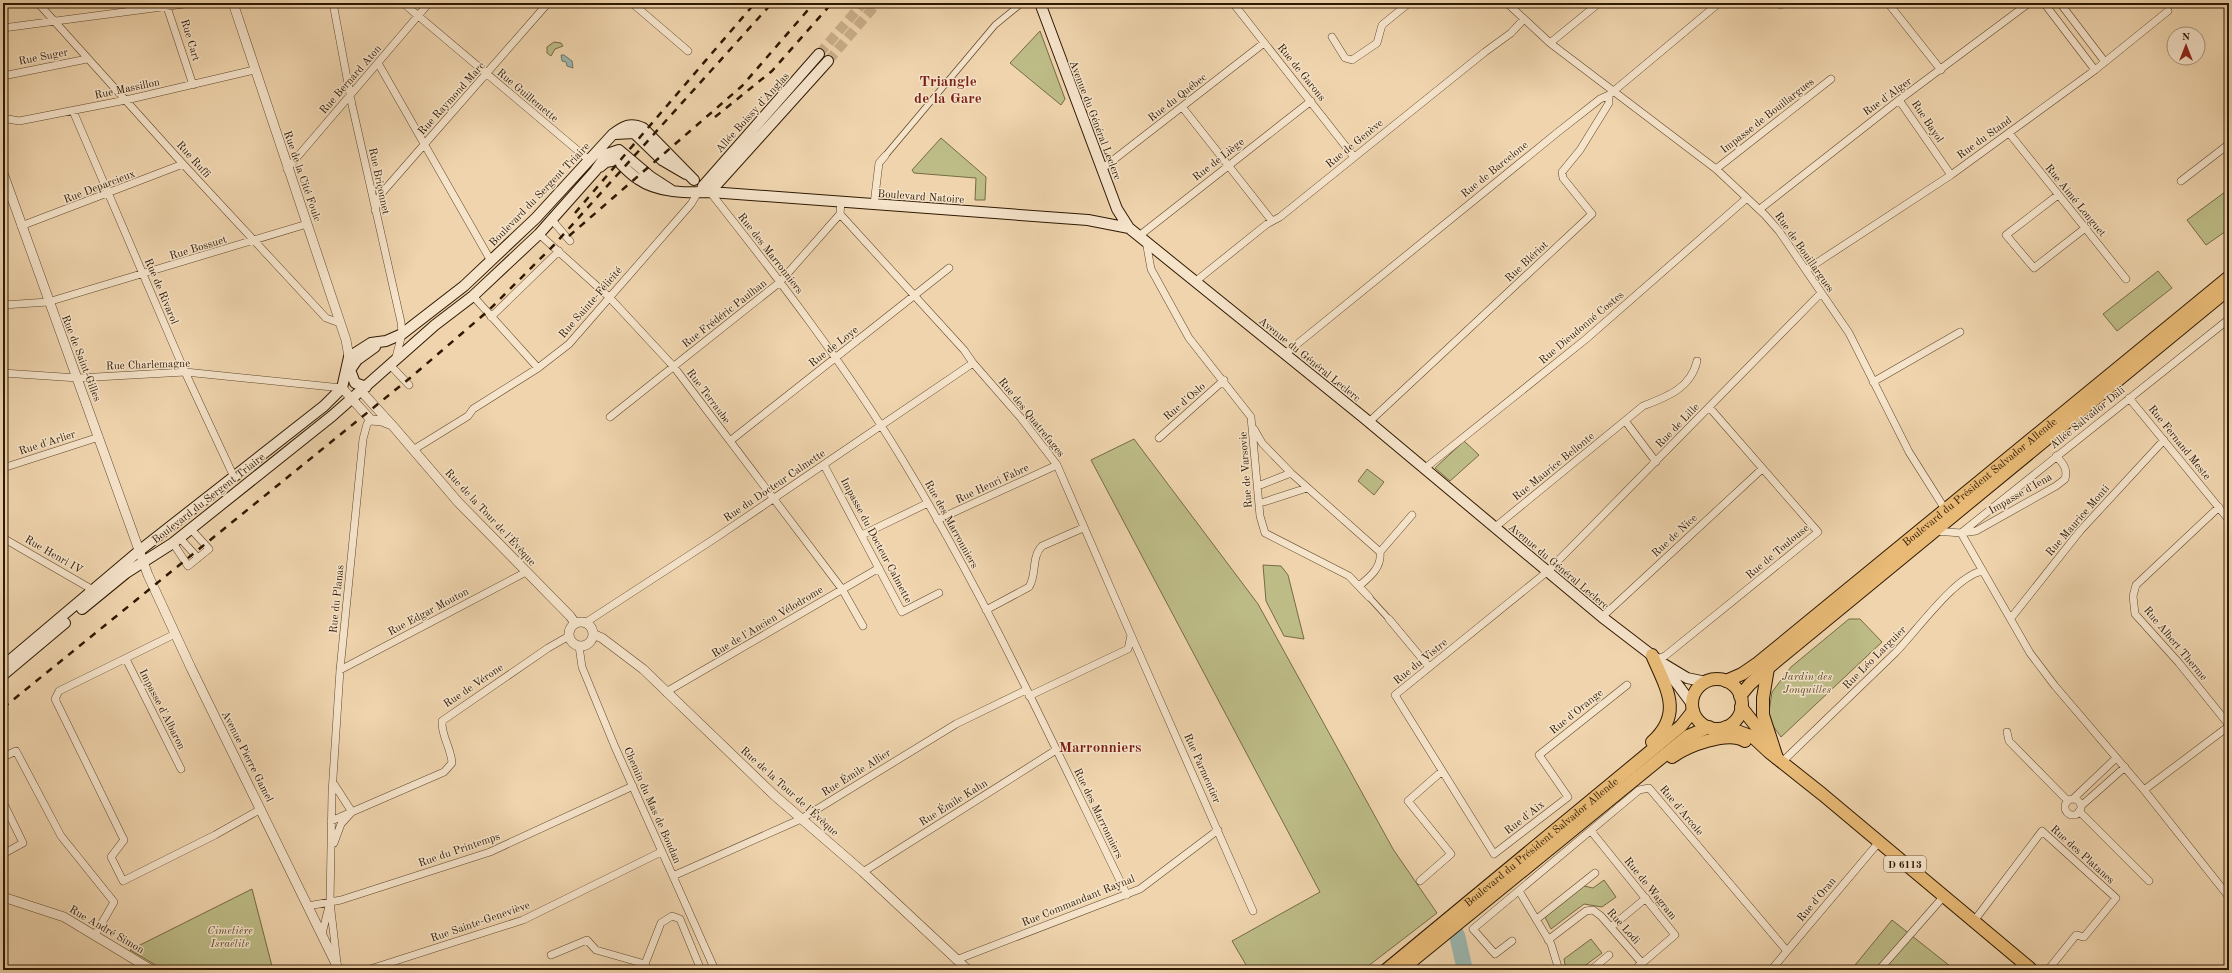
<svg xmlns="http://www.w3.org/2000/svg" width="2232" height="973" viewBox="0 0 2232 973" font-family="'Old Standard TT',serif">
<style>
.green{fill:#bdbc87;stroke:#766a44}
.water{fill:#9bb7b0;stroke:#6f776a}
.lines{fill:none;stroke-linecap:round;stroke-linejoin:round}
.river{stroke:#9bb7b0;stroke-width:16}
.secondary-tunnel{stroke:#c8ae8a;stroke-width:10;stroke-dasharray:10 5;stroke-linecap:butt}
.pedestrian-casing{stroke:#5e472b;stroke-width:7}
.minor-casing{stroke:#5e472b;stroke-width:8}
.tertiary-casing{stroke:#5e472b;stroke-width:10}
.secondary-casing{stroke:#2e1800;stroke-width:12}
.primary-casing{stroke:#2e1800;stroke-width:14}
.pedestrian{stroke:#f5e3ca;stroke-width:5.5}
.minor{stroke:#f5e3ca;stroke-width:7}
.tertiary{stroke:#f5e3ca;stroke-width:9}
.secondary{stroke:#f5e3ca;stroke-width:10}
.primary{stroke:#e8ba76;stroke-width:12}
.rail{stroke:#2e1800;stroke-width:2.5;stroke-dasharray:7 7;stroke-linecap:butt}
.labels{text-anchor:middle;stroke-width:3;stroke-linejoin:round;paint-order:stroke}
.shield{fill:#f5e3ca;stroke:#6a553d;stroke-width:1}
.shield-label{font-size:10px;font-weight:bold;fill:#2e1800}
.street-label{font-size:11px;fill:#2e1800;stroke:#f5e3ca}
.park-label{font-size:11px;font-style:italic;fill:#594928;stroke:#f5e3ca}
.district-label{font-size:15px;font-weight:bold;fill:#7a1f14;stroke:#f5e3ca}
</style>
<rect width="100%" height="100%" fill="#efd4ad"/>
<filter id="stains"><feTurbulence type="fractalNoise" baseFrequency=".005" numOctaves="4"/><feColorMatrix values="0 0 0 0 .2 0 0 0 0 .09 0 0 0 0 .02 0 0 0 .5 -.17"/></filter>
<radialGradient id="worn" r=".72"><stop offset=".6" stop-color="#630" stop-opacity="0"/><stop offset="1" stop-color="#630" stop-opacity=".3"/></radialGradient>
<!-- green -->
<path class="green" d="M1040,31L1065,99L1061,105L1010,63Z
M554,42L561,43L563,46L555,49L551,56L547,53V47Z
M941,138L986,177L985,200H975L976,178L914,173L912,170Z
M2229,189V229L2206,245L2187,220Z
M2158,271L2172,288L2117,331L2103,314Z
M1134,439L1258,604L1393,849L1437,913L1363,970H1249L1232,941L1320,892L1091,460Z
M1464,441L1479,455L1450,481L1435,468Z
M1367,469L1384,482L1374,495L1358,481Z
M1263,565L1281,566L1288,575L1304,639L1284,636L1266,601Z
M1849,619H1860L1882,642L1781,737L1768,719L1772,692L1791,667Z
M1604,880L1616,897L1602,907L1584,904L1551,929L1545,917L1584,886L1593,888Z
M252,889L273,970H164L130,950Z
M1892,920L1955,970H1851Z
M1591,939L1602,953L1579,970H1566L1564,959Z"/>
<!-- water -->
<path class="water" d="M564,55L572,61L573,68L567,66L566,62L562,61L561,55Z"/>
<g class="lines">
<!-- river -->
<path class="river" d="M1457,935L1465,970"/>
<!-- secondary-tunnel -->
<path class="secondary-tunnel" d="M819,54L863,3
M828,61L877,3"/>
<!-- pedestrian casing -->
<g class="pedestrian-casing">
<path id="pedestrian" d="M885,156L995,25L1022,3
M1369,597L1389,619"/>
</g>
<!-- minor casing -->
<g class="minor-casing">
<path id="minor" d="M38,3L183,164L326,318L340,323
M333,3L352,105L401,322L402,334L395,361
M403,3L589,160
M632,3L688,51
M1233,3L1354,157
M1507,3L1550,43L1716,169L1765,215L1779,231L1849,333L1909,452L1945,509
M1780,3L1781,5
M1888,3L1941,70
M2044,3L2095,70
M2060,3L2105,62
M166,4L193,85
M3,28L192,3
M1332,37L1345,58L1352,60L1377,43L1382,25L1409,3
M1550,43L1599,3
M378,63L491,261
M3,76L87,59
M1899,100L1951,175
M1183,108L1272,221
M73,111L185,372L234,477
M3,118L19,121L126,100L254,70
M2009,133L2126,279
M1103,168L1264,43
M287,169L429,3
M1716,169L1831,79
M2181,181L2229,144
M710,192C778,278 845,365 902,459C987,599 1055,748 1127,895
M2058,195L2006,235L2034,268L2084,229
M841,202L840,214L964,350L973,363L1021,418L1057,465L1131,635L1128,649L1029,696
M874,204L879,163L885,156
M1760,209L1899,100L2029,3
M375,210L380,195L548,3
M552,220L570,241
M21,226L183,164
M539,234L609,297L674,367L842,589L863,626
M1139,236L1311,101
M1146,241L1151,269L1189,338L1251,417L1260,516L1265,533L1349,576L1369,597
M1806,270L1951,175L2095,70L2168,11
M1196,281L1267,224L1280,217L1485,52L1511,33L1524,19
M473,296L538,368
M3,305L48,302L307,224
M491,317L559,251
M1285,354L1558,132L1600,99L1609,95L1719,3
M391,366L409,385
M3,373L78,378L185,372L342,388
M1873,382L1960,332
M2129,398L2229,520
M610,417L780,282L840,214
M1369,422L1592,214L1563,178L1562,172L1580,150L1609,103V95
M1626,422L1656,462
M1254,429L1262,443L1291,473
M1159,438L1224,380
M730,441L949,268
M413,450L468,416L473,409L538,368L569,344L691,204L700,189
M824,465L902,612L939,593
M3,468L99,437
M1424,469L1586,339L1747,198
M1258,486L1291,473L1380,552C1382,567 1370,577 1359,586
M1264,502L1307,488
M2219,507L2136,585L2133,596L2135,614L2179,663L2229,725
M937,520L1057,465
M1494,528L1643,406C1667,397 1691,388 1697,361
M1935,531L1961,533L1976,531L2056,486L2065,479C2068,469 2063,463 2056,456
M1961,533L2030,653L2055,686L2144,790L2229,897
M1961,533L2229,319
M862,535L928,503
M179,537L198,558
M3,538L93,590
M173,543L188,566L209,549L190,528
M1380,552L1412,515
M986,610L1029,587C1037,575 1031,557 1042,546L1083,528
M1602,617L1762,469
M2011,618L2080,531L2164,440
M1389,619L1429,667
M585,623L717,537L973,363
M175,634L59,691L55,699L124,840L111,857L123,881L215,835L261,809
M1131,635L1253,911
M579,646L582,667L615,747L715,970
M126,659L181,769
M1657,659L1665,656L1818,532L1709,407
M340,670L526,572
M1627,685L1539,755L1568,797L1494,854L1395,695L1548,571L1821,293
M666,692L879,568
M2007,732L2009,741L2068,801
M3,757L16,751L61,836L114,902L95,935
M1782,762L1895,653C1916,632 1954,577 1982,571
M334,784L352,812
M2144,790L2229,726
M2073,799L2116,758
M2065 807a8 8 0 1 1 16 0a8 8 0 1 1-16 0Z
M2081,806L2125,767
M2079,811L2149,881
M331,821L444,772L452,763C451,748 441,735 442,721L548,648L569,636
M1591,831L1675,935L1634,970
M334,843L341,824L350,814
M3,854L23,843L5,806
M863,872L1056,750
M673,876L801,819L956,724L1026,690
M1420,881L1451,854L1408,801L1441,772
M1519,891L1551,944L1559,970
M308,906L341,900L490,852L633,786
M1537,919L1595,873
M1974,921L2042,831L2116,898L2084,937L2076,935L2048,970
M1611,927L1646,898
M322,934L329,906
M1548,940L1586,911L1593,910L1601,916L1642,963
M1512,941L1495,954L1473,929L1639,790L1649,788L1787,951
M551,955L587,940L596,950L645,964L648,970
M956,960L1140,889L1218,830
M337,963L330,902L332,793L340,670L363,439L367,424L371,420
M645,964L661,923L672,916L680,919L701,970
M367,970L523,920L661,852
M1591,970L1609,955
M1771,970L1879,842
M1879,970L1944,896"/>
</g>
<!-- tertiary casing -->
<g class="tertiary-casing">
<path id="tertiary" d="M233,3L346,340L349,357
M3,173L148,575L191,668L339,970
M342,388L371,420L382,421L392,425L458,502L570,616L575,623
M361,391L391,424
M569 634a12 12 0 1 1 24 0a12 12 0 1 1-24 0Z
M593,634L602,638L643,669L774,795L863,872L968,970
M3,897L64,917L152,970"/>
</g>
<!-- secondary casing -->
<g class="secondary-casing">
<path id="secondary" d="M1040,3L1117,209L1129,228L1363,417L1602,617L1662,663L1687,678L1706,682
M615,134L634,133L662,160L686,174
M600,167L606,162L617,160C624,167 630,174 638,179C658,193 687,193 710,192L1088,220L1129,228
M703,186L819,54
M710,192L828,61
M366,387L355,383L350,370L357,360L375,347
M82,609L126,573L173,543L332,416L435,325L473,296L539,234L595,171L607,154L619,150L651,177L671,190
M1663,665L1692,704
M3,666L139,551L324,406L342,388L349,357L371,343L386,341L402,334L464,286L536,218L613,134C624,126 630,122 643,128L694,180
M3,675L65,623"/>
</g>
<!-- primary casing -->
<g class="primary-casing">
<g id="primary">
<path d="M1652,655C1666,688 1684,713 1652,742"/>
<path d="M1768,668L1763,698V715L1777,758"/>
<circle cx="1717" cy="704" r="25"/>
<path id="s1" d="M1726,681L1742,674L1758,663L2229,277"/>
<path d="M1740,696L1750,684L1768,668L2229,289"/>
<path d="M1741,707L1770,744"/>
<path d="M1726,727L1753,737L1769,752L1822,794L2032,970"/>
<path d="M1672,757C1687,746 1728,730 1745,741"/>
<path id="s2" d="M1386,970L1681,726L1693,711"/>
<path d="M1401,970L1688,736L1709,727"/>
</g>
</g>
<!-- pedestrian -->
<use href="#pedestrian" class="pedestrian"/>
<!-- minor -->
<use href="#minor" class="minor"/>
<!-- tertiary -->
<use href="#tertiary" class="tertiary"/>
<!-- secondary -->
<use href="#secondary" class="secondary"/>
<!-- primary -->
<use href="#primary" class="primary"/>
<!-- rail -->
<path class="rail" d="M715,117L772,71L832,3
M575,213L755,3
M569,236L742,86L814,3
M3,708L410,378L488,311L554,245L772,3"/>
</g>
<g class="labels">
<!-- shield labels -->
<rect class="shield" x="1884" y="856" width="42" height="16" rx="3"/>
<g class="shield-label">
<text x="1905" y="868">D 6113</text>
</g>
<!-- street labels -->
<g class="street-label">
<text transform="translate(191 40) rotate(73)" y="4">Rue Cart</text>
<text transform="translate(43 56) rotate(-11)" y="4">Rue Suger</text>
<text transform="translate(1302 72) rotate(51)" y="4">Rue de Garons</text>
<text transform="translate(350 79) rotate(-49)" y="4">Rue Bernard Aton</text>
<text transform="translate(127 88) rotate(-12)" y="4">Rue Massillon</text>
<text transform="translate(528 95) rotate(40)" y="4">Rue Guillemette</text>
<text transform="translate(1887 96) rotate(-36)" y="4">Rue d'Alger</text>
<text transform="translate(1177 97) rotate(-38)" y="4">Rue du Québec</text>
<text transform="translate(451 98) rotate(-48)" y="4">Rue Raymond Marc</text>
<text transform="translate(752 112) rotate(-48)" y="4">Allée Boissy d'Anglas</text>
<text transform="translate(1767 115) rotate(-38)" y="4">Impasse de Bouillargues</text>
<text transform="translate(1096 120) rotate(69)" y="4">Avenue du Général Leclerc</text>
<text transform="translate(1928 121) rotate(56)" y="4">Rue Bayol</text>
<text transform="translate(1984 137) rotate(-36)" y="4">Rue du Stand</text>
<text transform="translate(1354 143) rotate(-39)" y="4">Rue de Genève</text>
<text transform="translate(194 159) rotate(48)" y="4">Rue Ruffi</text>
<text transform="translate(1218 159) rotate(-38)" y="4">Rue de Liège</text>
<text transform="translate(1494 169) rotate(-39)" y="4">Rue de Barcelone</text>
<text transform="translate(303 176) rotate(71)" y="4">Rue de la Cité Foulc</text>
<text transform="translate(380 181) rotate(78)" y="4">Rue Briçonnet</text>
<text transform="translate(99 186) rotate(-21)" y="4">Rue Deparcieux</text>
<text transform="translate(539 194) rotate(-46)" y="4">Boulevard du Sergent Triaire</text>
<text transform="translate(921 196) rotate(4)" y="4">Boulevard Natoire</text>
<text transform="translate(2076 200) rotate(51)" y="4">Rue Aimé Longuet</text>
<text transform="translate(198 247) rotate(-17)" y="4">Rue Bossuet</text>
<text transform="translate(1805 252) rotate(55)" y="4">Rue de Bouillargues</text>
<text transform="translate(771 253) rotate(52)" y="4">Rue des Marronniers</text>
<text transform="translate(1526 261) rotate(-43)" y="4">Rue Blériot</text>
<text transform="translate(162 291) rotate(67)" y="4">Rue de Rivarol</text>
<text transform="translate(590 302) rotate(-49)" y="4">Rue Sainte-Félicité</text>
<text transform="translate(724 313) rotate(-38)" y="4">Rue Frédéric Paulhan</text>
<text transform="translate(1581 327) rotate(-40)" y="4">Rue Dieudonné Costes</text>
<text transform="translate(833 346) rotate(-38)" y="4">Rue de Loye</text>
<text transform="translate(82 358) rotate(69)" y="4">Rue de Saint-Gilles</text>
<text transform="translate(1310 359) rotate(39)" y="4">Avenue du Général Leclerc</text>
<text transform="translate(148 364) rotate(-2)" y="4">Rue Charlemagne</text>
<text transform="translate(709 396) rotate(53)" y="4">Rue Terraube</text>
<text transform="translate(1184 401) rotate(-41)" y="4">Rue d'Oslo</text>
<text transform="translate(1032 417) rotate(51)" y="4">Rue des Quatrefages</text>
<text transform="translate(2087 417) rotate(-39)" y="4">Allée Salvador Dali</text>
<text transform="translate(1677 425) rotate(-46)" y="4">Rue de Lille</text>
<text transform="translate(47 442) rotate(-18)" y="4">Rue d'Arlier</text>
<text transform="translate(2180 442) rotate(51)" y="4">Rue Fernand Meste</text>
<text transform="translate(1553 466) rotate(-39)" y="4">Rue Maurice Bellonte</text>
<text transform="translate(1245 470) rotate(-94)" y="4">Rue de Varsovie</text>
<text dy="4" stroke="none"><textPath href="#s1" startOffset="323">Boulevard du Président Salvador Allende</textPath></text>
<text transform="translate(992 483) rotate(-25)" y="4">Rue Henri Fabre</text>
<text transform="translate(774 485) rotate(-34)" y="4">Rue du Docteur Calmette</text>
<text transform="translate(2020 493) rotate(-30)" y="4">Impasse d'Iena</text>
<text transform="translate(208 498) rotate(-38)" y="4">Boulevard du Sergent Triaire</text>
<text transform="translate(491 517) rotate(47)" y="4">Rue de la Tour de l'Évêque</text>
<text transform="translate(2077 520) rotate(-49)" y="4">Rue Maurice Monti</text>
<text transform="translate(952 524) rotate(61)" y="4">Rue des Marronniers</text>
<text transform="translate(1674 535) rotate(-43)" y="4">Rue de Nice</text>
<text transform="translate(877 540) rotate(62)" y="4">Impasse du Docteur Calmette</text>
<text transform="translate(1777 551) rotate(-40)" y="4">Rue de Toulouse</text>
<text transform="translate(54 554) rotate(30)" y="4">Rue Henri IV</text>
<text transform="translate(1559 566) rotate(40)" y="4">Avenue du Général Leclerc</text>
<text transform="translate(336 599) rotate(-84)" y="4">Rue du Planas</text>
<text transform="translate(428 611) rotate(-28)" y="4">Rue Edgar Mouton</text>
<text transform="translate(767 621) rotate(-31)" y="4">Rue de l'Ancien Vélodrome</text>
<text transform="translate(2176 643) rotate(50)" y="4">Rue Albert Therme</text>
<text transform="translate(1874 657) rotate(-45)" y="4">Rue Léo Larguier</text>
<text transform="translate(1420 661) rotate(-39)" y="4">Rue du Vistre</text>
<text transform="translate(473 685) rotate(-34)" y="4">Rue de Vérone</text>
<text transform="translate(163 709) rotate(63)" y="4">Impasse d'Albaron</text>
<text transform="translate(1576 711) rotate(-39)" y="4">Rue d'Orange</text>
<text transform="translate(248 756) rotate(63)" y="4">Avenue Pierre Gamel</text>
<text transform="translate(1203 768) rotate(66)" y="4">Rue Parmentier</text>
<text transform="translate(856 772) rotate(-32)" y="4">Rue Émile Allier</text>
<text transform="translate(790 791) rotate(42)" y="4">Rue de la Tour de l'Évêque</text>
<text transform="translate(953 802) rotate(-32)" y="4">Rue Émile Kahn</text>
<text transform="translate(653 805) rotate(66)" y="4">Chemin du Mas de Boudan</text>
<text transform="translate(1682 810) rotate(50)" y="4">Rue d'Arcole</text>
<text transform="translate(1099 813) rotate(64)" y="4">Rue des Marronniers</text>
<text transform="translate(1524 817) rotate(-38)" y="4">Rue d'Aix</text>
<text dy="4" stroke="none"><textPath href="#s2" startOffset="201">Boulevard du Président Salvador Allende</textPath></text>
<text transform="translate(459 849) rotate(-19)" y="4">Rue du Printemps</text>
<text transform="translate(2083 854) rotate(42)" y="4">Rue des Platanes</text>
<text transform="translate(1651 888) rotate(51)" y="4">Rue de Wagram</text>
<text transform="translate(1816 899) rotate(-50)" y="4">Rue d'Oran</text>
<text transform="translate(1078 900) rotate(-22)" y="4">Rue Commandant Raynal</text>
<text transform="translate(480 921) rotate(-19)" y="4">Rue Sainte-Geneviève</text>
<text transform="translate(1624 926) rotate(48)" y="4">Rue Lodi</text>
<text transform="translate(107 929) rotate(30)" y="4">Rue André Simon</text>
</g>
<!-- park labels -->
<g class="park-label">
<text x="1807" y="680">Jardin des<tspan x="1807" dy="13">Jonquilles</tspan></text>
<text x="230" y="934">Cimetière<tspan x="230" dy="13">Israélite</tspan></text>
</g>
<!-- district labels -->
<g class="district-label">
<text x="948" y="86">Triangle<tspan x="948" dy="17">de la Gare</tspan></text>
<text x="1100" y="752">Marronniers</text>
</g>
</g>
<!-- margin -->
<rect width="2232" height="973" fill="none" stroke="#efd4ad" stroke-width="16"/>
<rect x="4" y="4" width="2224" height="965" fill="none" stroke="#2e1800" stroke-width="2"/>
<rect x="8" y="8" width="2216" height="957" fill="none" stroke="#2e1800"/>
<!-- north arrow -->
<g transform="translate(2186 46)"><circle r="19" fill="#f5e3ca" stroke="#a59279"/>
<path d="M0-3L7 15L0 10L-7 15Z" fill="#8f2418"/>
<text y="-6" font-size="11" font-weight="bold" text-anchor="middle" fill="#2e1800">N</text>
</g>
<rect width="100%" height="100%" filter="url(#stains)"/>
<rect width="100%" height="100%" fill="url(#worn)"/>
</svg>
